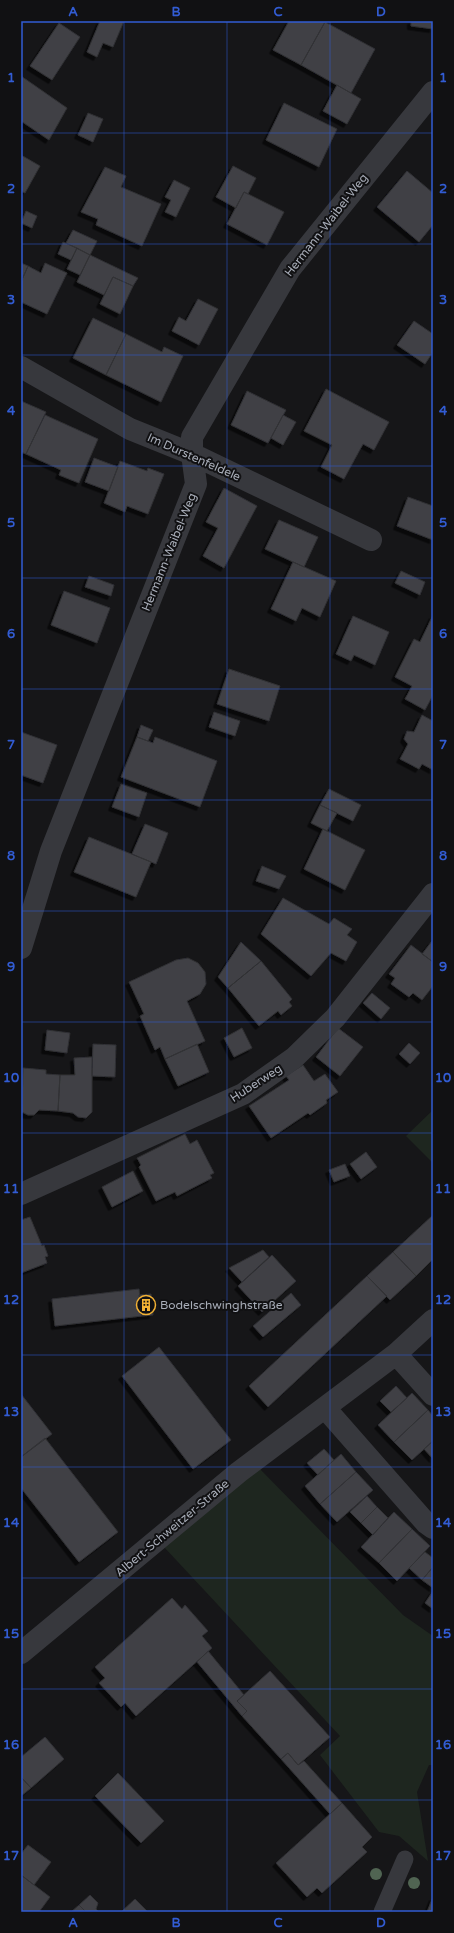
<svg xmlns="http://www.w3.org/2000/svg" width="454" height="1933" viewBox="0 0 454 1933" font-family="'Varela Round',sans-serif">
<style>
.green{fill:#1e261f}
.building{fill:#404145;stroke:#303034;filter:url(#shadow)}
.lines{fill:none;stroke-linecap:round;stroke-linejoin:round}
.service{stroke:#37383d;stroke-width:17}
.minor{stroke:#37383d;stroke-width:22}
.tree{fill:#506452}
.grid{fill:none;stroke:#325cd3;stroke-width:1;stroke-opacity:0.55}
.labels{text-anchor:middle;stroke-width:4;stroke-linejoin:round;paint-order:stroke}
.street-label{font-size:12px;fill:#a8adb8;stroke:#111113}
.poi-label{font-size:12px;fill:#a8adb8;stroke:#111113;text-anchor:start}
.neatline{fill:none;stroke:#325cd3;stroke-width:1.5}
.grid-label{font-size:13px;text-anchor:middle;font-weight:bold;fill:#325cd3}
</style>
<defs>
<filter id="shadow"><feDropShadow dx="-3.5" dy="3.5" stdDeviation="0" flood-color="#0009"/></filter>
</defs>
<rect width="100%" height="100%" fill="#161618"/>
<!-- green -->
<path class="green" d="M433,1110V1163L406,1136Z
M259,1468L403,1615L433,1636V1765H429L417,1792L428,1861L399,1836L379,1832L320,1755L340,1736L164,1547Z"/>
<!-- building -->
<path class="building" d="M100,21H124L113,47L103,43L97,57L87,52Z
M289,21L325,22L301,65L273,50Z
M411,21H433V29L411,26Z
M325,22L375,49L351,93L301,65Z
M59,23L80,37L52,80L30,66Z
M21,76L67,108L49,140L21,121Z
M337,85L361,99L347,124L323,111Z
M284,103L337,129L319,167L266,140Z
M88,113L103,119L93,142L78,135Z
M21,155L40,166L25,193L21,191Z
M233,166L256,178L248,194L244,192L236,208L216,197Z
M105,167L126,176L121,187L161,204L142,246L96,225L98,219L81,212Z
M407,171L433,193V225L419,242L377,207Z
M174,180L190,188L176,217L165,212L171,200L165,197Z
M244,192L284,212L267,245L227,224Z
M26,211L37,216L32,228L21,223Z
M73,230L97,241L90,255L66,243Z
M63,242L77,248L71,260L58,254Z
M77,248L90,255L80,275L67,269Z
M90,255L138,278L133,286L113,277L104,295L77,282Z
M21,263L28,266L21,282Z
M45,263L67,273L47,314L21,302V282L28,266L41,273Z
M113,277L133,286L120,314L100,304Z
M198,299L218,309L199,345L172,331L179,317L186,321Z
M93,318L126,334L106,375L73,358Z
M414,321L433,334V352L425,364L397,345Z
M126,334L162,352L164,347L183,356L161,402L106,375Z
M326,389L389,422L374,450L363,444L344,479L321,467L332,445L304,431Z
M247,391L286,410L268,443L231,425Z
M21,401L46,412L26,454L21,452Z
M45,415L98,439L79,483L59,475L61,470L26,454Z
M283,415L296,422L283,445L271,438Z
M94,458L118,467L109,491L85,482Z
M120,461L147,471L148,468L164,474L148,514L127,506L125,512L104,503Z
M224,488L257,506L224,568L203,556L218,528L206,522Z
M408,497L433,506V540L397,526Z
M279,520L318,537L304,567L265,549Z
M293,562L336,581L320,617L302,608L296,621L271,609Z
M401,571L425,582L420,595L395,583Z
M89,576L114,585L111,596L85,587Z
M64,591L110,608L97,643L51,625Z
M433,615V695L425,710L405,699L412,686L395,677L414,639L420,642Z
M353,616L389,632L375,665L354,655L351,661L336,654Z
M229,669L280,686L269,721L217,704Z
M214,712L240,721L235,736L209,727Z
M422,715L433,721V770L422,764L419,769L400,759L408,744L404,739L407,731L414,732Z
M141,725L153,730L148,741L137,737Z
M21,732L57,745L43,783L21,775Z
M137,737L153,743L155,737L217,761L200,807L121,777Z
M121,784L147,793L139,817L112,807Z
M329,789L361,805L353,821L320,805Z
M320,805L337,813L327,831L311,823Z
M145,824L168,833L156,864L132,854Z
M323,829L365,850L345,890L304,869Z
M89,837L151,862L136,897L74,872Z
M262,866L286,876L279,889L256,881Z
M283,898L329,924L334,918L352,929L347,935L357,942L346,961L331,953L311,976L261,934Z
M432,941L433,942V962L422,954Z
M241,942L261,961L228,988L218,977Z
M411,945L433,962V986L422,1000L413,993L409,997L391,984L395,978L389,974Z
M188,958L198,963L205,972L206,984L200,994L187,1001L205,1041L165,1059L160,1047L155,1050L140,1016L144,1014L129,982L176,960Z
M261,961L292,999L289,1002L292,1006L281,1015L278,1011L259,1026L228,988Z
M372,993L390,1008L381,1019L363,1003Z
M242,1028L252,1048L234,1057L224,1038Z
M338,1028L363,1047L340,1076L316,1057Z
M47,1030L70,1033L67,1053L45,1050Z
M409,1043L420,1053L410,1064L399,1054Z
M93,1044L116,1045L115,1077L92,1076Z
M197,1044L209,1072L178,1086L165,1059Z
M92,1057V1112L86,1118L78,1117L73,1113L58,1111L60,1075H75L74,1058Z
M303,1065L314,1081L325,1074L338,1092L326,1100L327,1103L310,1115L308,1113L271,1138L249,1106L289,1080L286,1076Z
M23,1068L46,1070V1074L60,1075L58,1111L39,1110L34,1115H28L22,1112Z
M185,1134L190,1144L197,1140L214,1173L210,1175L212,1178L177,1196L175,1192L156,1201L139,1167L141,1165L137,1158Z
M366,1152L377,1167L361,1179L350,1164Z
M345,1164L350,1176L334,1182L329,1170Z
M133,1171L143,1191L112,1207L102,1187Z
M433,1215V1259L416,1276L393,1252Z
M30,1217L42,1246L44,1245L48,1256L45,1257L47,1263L21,1273V1220Z
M263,1250L269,1257L242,1282L229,1268Z
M393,1252L416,1276L390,1300L367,1276Z
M272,1255L296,1281L262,1312L238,1286Z
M367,1276L387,1296L268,1407L249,1386Z
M139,1289L142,1316L55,1326L52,1299Z
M291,1293L301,1305L263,1337L253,1326Z
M151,1294L153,1315L142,1316L139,1295Z
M159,1347L231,1440L193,1469L122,1376Z
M396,1386L407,1398L391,1412L380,1401Z
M412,1393L428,1410L394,1442L378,1425Z
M21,1394L52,1434L21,1457Z
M428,1410L433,1416V1441L412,1460L394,1442Z
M45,1438L118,1532L79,1562L21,1488V1457Z
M433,1441V1459L424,1449Z
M324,1449L334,1460L318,1475L307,1463Z
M341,1454L356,1472L320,1504L305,1486Z
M356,1472L373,1490L337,1522L320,1504Z
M367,1496L377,1507L361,1523L350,1512Z
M377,1507L388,1518L373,1535L361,1523Z
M394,1512L412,1529L379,1563L361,1547Z
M412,1529L430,1546L397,1581L379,1563Z
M425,1552L433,1558V1567L422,1580L409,1568Z
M433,1567V1588L422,1580Z
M433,1591V1609L425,1603Z
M172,1598L182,1609L185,1605L208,1631L202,1636L212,1648L136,1716L125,1703L121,1707L99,1683L105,1678L95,1667Z
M208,1651L244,1695L237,1701L247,1711L242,1716L197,1662Z
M270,1671L330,1737L298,1765L288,1753L281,1759L242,1716L247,1711L237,1701Z
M45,1737L64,1759L31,1788L21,1777V1757Z
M288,1753L298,1765L304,1761L342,1803L330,1814L281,1759Z
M118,1773L164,1821L141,1843L95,1796Z
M21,1777L31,1788L21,1796Z
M342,1803L372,1837L362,1847L367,1852L322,1893L317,1888L307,1897L276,1863Z
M28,1845L51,1862L34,1885L21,1875V1854Z
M21,1875L50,1897L39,1912H21Z
M90,1895L98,1903L96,1909L99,1912H86L79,1905Z
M433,1897V1912H427Z
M135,1899L148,1912H121Z
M79,1905L86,1912H71Z"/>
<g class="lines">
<!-- service -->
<path class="service" d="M382,1912L405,1859"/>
<!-- minor -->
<path class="minor" d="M21,367L130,429L192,454L371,540
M21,948L51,851L196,484L192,454V437L290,269L433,92
M21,1194L243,1094L294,1058L335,1018L433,894
M396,1354L433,1395
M325,1408L426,1523L433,1528
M21,1653L239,1472L396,1354L433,1320"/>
</g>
<!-- trees -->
<g class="tree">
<circle cx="376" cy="1874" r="6"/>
<circle cx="414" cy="1883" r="6"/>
</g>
<!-- grid -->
<path class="grid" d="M124,21V1912M227,21V1912M330,21V1912M21,133H433M21,244H433M21,355H433M21,466H433M21,578H433M21,689H433M21,800H433M21,911H433M21,1022H433M21,1133H433M21,1244H433M21,1355H433M21,1467H433M21,1578H433M21,1689H433M21,1800H433"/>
<!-- icons -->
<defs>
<g id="building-ring" transform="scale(1)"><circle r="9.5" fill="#111113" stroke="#f2b134" stroke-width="1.5"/><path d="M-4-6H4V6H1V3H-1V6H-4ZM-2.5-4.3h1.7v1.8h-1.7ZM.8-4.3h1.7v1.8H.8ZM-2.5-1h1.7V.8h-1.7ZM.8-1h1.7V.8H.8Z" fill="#f2b134"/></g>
</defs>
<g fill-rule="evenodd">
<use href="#building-ring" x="146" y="1305"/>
</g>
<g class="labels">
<!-- street labels -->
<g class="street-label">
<text transform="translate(326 225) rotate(-52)" y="4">Hermann-Waibel-Weg</text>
<text transform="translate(194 457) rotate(24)" y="4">Im Durstenfeldele</text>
<text transform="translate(169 552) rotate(-68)" y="4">Hermann-Waibel-Weg</text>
<text transform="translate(256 1083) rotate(-33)" y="4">Huberweg</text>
<text transform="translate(172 1528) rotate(-40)" y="4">Albert-Schweitzer-Straße</text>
</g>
<!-- poi labels -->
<g class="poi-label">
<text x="160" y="1309">Bodelschwinghstraße</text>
</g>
</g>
<!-- border -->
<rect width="454" height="1933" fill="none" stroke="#111113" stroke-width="44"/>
<rect x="22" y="22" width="410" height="1889" class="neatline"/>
<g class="grid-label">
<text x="73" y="16">A</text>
<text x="176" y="16">B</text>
<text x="278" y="16">C</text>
<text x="381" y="16">D</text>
<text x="11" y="82">1</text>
<text x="443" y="82">1</text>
<text x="11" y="193">2</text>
<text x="443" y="193">2</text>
<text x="11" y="304">3</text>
<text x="443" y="304">3</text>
<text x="11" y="415">4</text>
<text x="443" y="415">4</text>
<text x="11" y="527">5</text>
<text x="443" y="527">5</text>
<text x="11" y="638">6</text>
<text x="443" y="638">6</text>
<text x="11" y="749">7</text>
<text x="443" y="749">7</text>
<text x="11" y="860">8</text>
<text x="443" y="860">8</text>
<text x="11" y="971">9</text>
<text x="443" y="971">9</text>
<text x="11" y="1082">10</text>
<text x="443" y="1082">10</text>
<text x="11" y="1193">11</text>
<text x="443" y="1193">11</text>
<text x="11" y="1304">12</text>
<text x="443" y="1304">12</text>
<text x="11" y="1416">13</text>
<text x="443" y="1416">13</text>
<text x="11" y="1527">14</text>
<text x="443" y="1527">14</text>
<text x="11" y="1638">15</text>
<text x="443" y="1638">15</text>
<text x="11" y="1749">16</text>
<text x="443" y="1749">16</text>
<text x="11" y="1860">17</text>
<text x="443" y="1860">17</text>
<text x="73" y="1927">A</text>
<text x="176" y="1927">B</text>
<text x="278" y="1927">C</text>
<text x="381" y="1927">D</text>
</g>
</svg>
